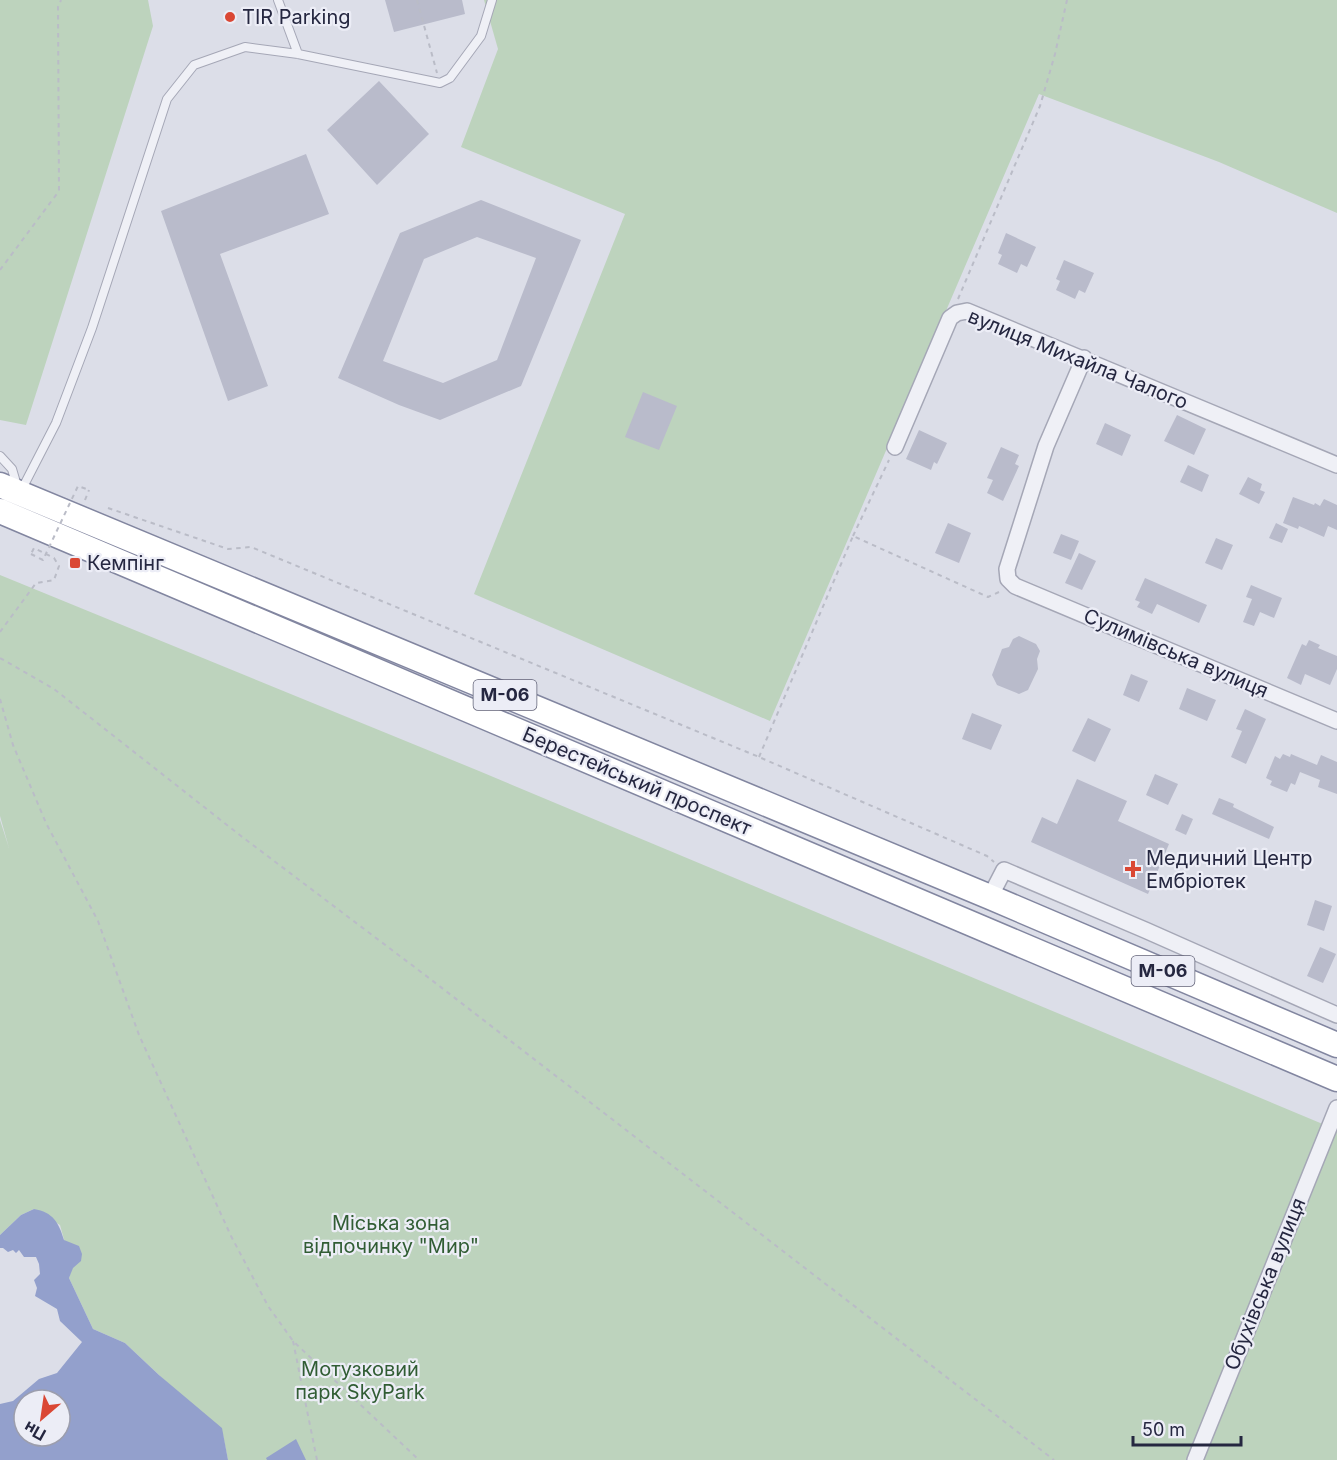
<svg xmlns="http://www.w3.org/2000/svg" width="1337" height="1460" viewBox="0 0 1337 1460" font-family="Inter,sans-serif">
<style>
.green{fill:#bdd3bd}
.water{fill:#93a0cc;fill-rule:evenodd}
.building{fill:#b9bbcb;fill-rule:evenodd}
.lines{fill:none;stroke-linecap:round;stroke-linejoin:round}
.service-casing{stroke:#a5a7b6;stroke-width:10}
.minor-casing{stroke:#a5a7b6;stroke-width:18}
.trunk-casing{stroke:#8286a0;stroke-width:27}
.path{stroke:#babcc7;stroke-width:2;stroke-dasharray:4.5 4.5;stroke-linecap:butt}
.service{stroke:#eff0f6;stroke-width:8}
.minor{stroke:#eff0f6;stroke-width:15}
.trunk{stroke:#fff;stroke-width:24}
.path-bridge{stroke:#babcc7;stroke-width:2;stroke-dasharray:4.5 4.5;stroke-linecap:butt}
.poi-dot{fill:#da4734;stroke:#ecedf6;stroke-width:2}
.labels{text-anchor:middle;stroke-width:4.5;stroke-linejoin:round;paint-order:stroke}
.shield{fill:#ecedf6;stroke:#616277;stroke-width:1.5}
.shield-label{font-size:18px;font-weight:bold;fill:#252740}
.poi-label{font-size:20px;fill:#252740;stroke:#ecedf6;text-anchor:start}
.street-label{font-size:20px;fill:#252740;stroke:#ecedf6}
.park-label{font-size:20px;fill:#315d34;stroke:#ecedf6}
</style>
<rect width="100%" height="100%" fill="#dcdee8"/>
<!-- green -->
<path class="green" d="M0,0H148L153,26L26,425L0,420Z
M484,0H1337V213L1219,162L1039,94L770,721L474,594L625,214L461,147L498,49Z
M0,575L479,771L1337,1130V1460H228L223,1435L125,1343L93,1329L69,1278L72,1268L60,1225L34,1209L21,1215L0,1235V820L9,848L0,816Z"/>
<!-- water -->
<path class="water" d="M34,1209C53,1212 59,1223 64,1240L79,1246L82,1254L81,1261L73,1268L69,1278L93,1329L125,1343L159,1375L222,1428L228,1460H0V1404L13,1401L39,1379L57,1373L82,1342L60,1321L57,1309L35,1296L37,1288L34,1280L40,1274L39,1264L36,1257H24L19,1250L16,1253L13,1250L8,1252L3,1248H0V1235L21,1215ZM24,1400H60V1436H24Z
M296,1439L306,1460H267L266,1458Z"/>
<!-- building -->
<path class="building" d="M385,0H462L465,14L394,32Z
M379,81L429,134L377,185L327,130Z
M306,154L329,214L220,254L268,386L228,401L161,211Z
M481,200L581,240L521,386L440,420L399,405L338,378L400,233ZM477,237L536,258L497,360L443,383L383,361L424,259Z
M1006,233L1036,247L1027,267L1021,264L1017,273L998,264L1002,255L998,253Z
M1064,260L1094,273L1085,293L1079,290L1075,299L1056,290L1060,281L1056,279Z
M643,392L677,406L659,450L625,437Z
M1177,415L1206,429L1194,455L1164,441Z
M1105,423L1131,435L1122,456L1096,444Z
M919,430L947,443L937,464L934,462L931,470L906,459Z
M1001,447L1019,455L1015,464L1019,466L1003,501L987,493L993,480L987,478Z
M1188,465L1209,475L1202,492L1180,482Z
M1248,477L1262,484L1260,490L1265,492L1259,504L1239,494Z
M1293,497L1314,505L1315,503L1320,506L1324,499L1337,505V530L1328,526L1324,537L1299,526L1298,529L1283,523Z
M948,523L971,533L959,563L935,553Z
M1276,523L1288,529L1282,543L1269,538Z
M1061,534L1079,541L1071,560L1053,553Z
M1216,538L1233,545L1222,570L1205,563Z
M1079,553L1096,561L1082,590L1065,583Z
M1145,578L1207,605L1199,623L1157,604L1152,614L1137,607L1140,602L1135,600Z
M1251,585L1282,598L1274,618L1260,612L1254,626L1243,622L1252,599L1246,597Z
M1019,636L1036,644L1040,651L1037,659L1038,669L1028,690L1019,694L997,685L992,675L1002,649L1009,647L1013,639Z
M1309,640L1320,645L1318,648L1337,656V669L1330,685L1305,674L1301,685L1287,678L1302,644L1306,646Z
M1131,674L1148,681L1139,702L1123,695Z
M1187,688L1216,700L1207,721L1179,709Z
M1245,709L1266,719L1246,764L1231,757L1242,731L1236,729Z
M972,713L1002,725L991,750L962,739Z
M1088,718L1111,729L1095,762L1072,751Z
M1283,754L1290,757L1291,754L1317,765L1321,755L1337,762V794L1318,787L1320,780L1300,772L1295,785L1291,783L1287,792L1270,785L1272,781L1266,778L1275,756L1280,759Z
M1155,774L1178,784L1168,805L1146,795Z
M1077,779L1127,801L1118,821L1169,844L1148,894L1031,842L1042,817L1057,824Z
M1219,798L1234,804L1233,807L1274,827L1269,839L1212,814Z
M1182,814L1193,819L1186,835L1175,830Z
M1315,900L1332,906L1324,931L1307,925Z
M1320,947L1336,954L1323,983L1307,976Z"/>
<g class="lines">
<!-- service casing -->
<g class="service-casing">
<path id="service" d="M278,0L298,54
M0,456L12,469L17,486
M22,489L56,423L92,328L167,99L194,65L245,47L298,54L440,83L450,78L481,36L492,0"/>
</g>
<!-- minor casing -->
<g class="minor-casing">
<path id="minor" d="M1084,358L1046,446L1007,569L1008,579L1015,586L1337,721
M895,447L950,318L957,313L967,311L1337,465
M990,897L1004,870L1145,930L1337,1015
M1195,1460L1337,1108"/>
</g>
<!-- trunk casing -->
<g class="trunk-casing">
<path id="trunk" d="M0,485L990,897L1337,1045
M0,511L1337,1079"/>
</g>
<!-- path -->
<path class="path" d="M417,0L437,73
M0,270L59,191L58,7L61,0
M958,299L1040,106L1055,54L1067,0
M85,500L89,490
M108,508L228,549L251,547L759,757L987,856L994,862
M853,536L889,460
M0,632L36,583L54,580L59,566L54,558L34,548L31,554
M0,658L54,689L241,836L425,975L1054,1460
M0,699L13,745L46,823L98,921L139,1035L231,1236L268,1306L293,1341L419,1460
M759,757L853,536L988,597L999,592
M293,1341L317,1460"/>
<!-- service -->
<use href="#service" class="service"/>
<!-- minor -->
<use href="#minor" class="minor"/>
<!-- trunk -->
<use href="#trunk" class="trunk"/>
<!-- path-bridge -->
<path class="path-bridge" d="M31,554L43,560L78,486L89,490"/>
</g>
<!-- markers -->
<g class="poi-dot">
<circle cx="230" cy="17" r="6"/>
<rect x="69" y="557" width="12" height="12" rx="3"/>
<path d="M1130 860h6v6h6v6h-6v6h-6v-6h-6v-6h6z"/>
</g>
<g class="labels">
<!-- shield labels -->
<g class="shield">
<rect x="473.5" y="680" width="63" height="30" rx="4.5"/>
<rect x="1131.5" y="956" width="63" height="30" rx="4.5"/>
</g>
<g class="shield-label">
<text x="505" y="701">М-06</text>
<text x="1163" y="977">М-06</text>
</g>
<!-- poi labels -->
<g class="poi-label">
<text x="242" y="24">TIR Parking</text>
<text x="87" y="570">Кемпінг</text>
<text x="1146" y="865">Медичний Центр<tspan x="1146" dy="23">Ембріотек</tspan></text>
</g>
<!-- street labels -->
<g class="street-label">
<text transform="translate(1078 359) rotate(22)" y="7">вулиця Михайла Чалого</text>
<text transform="translate(1176 653) rotate(23)" y="7">Сулимівська вулиця</text>
<text transform="translate(637 781) rotate(23)" y="7">Берестейський проспект</text>
<text transform="translate(1265 1284) rotate(-68)" y="7">Обухівська вулиця</text>
</g>
<!-- park labels -->
<g class="park-label">
<text x="391" y="1230">Міська зона<tspan x="391" dy="23">відпочинку "Мир"</tspan></text>
<text x="360" y="1376">Мотузковий<tspan x="360" dy="23">парк SkyPark</tspan></text>
</g>
</g>
<!-- north arrow -->
<g transform="translate(42 1418) rotate(209)"><circle r="28" fill="#ecedf6" stroke="#9c9ead" stroke-width="1.5"/>
<path d="M0-4.5L10 22L0 15L-10 22Z" fill="#da4734"/>
<text y="-9" font-size="16" font-weight="bold" text-anchor="middle" fill="#252740">Пн</text>
</g>
<!-- scale -->
<path d="M1133 1436v9h108v-9" fill="none" stroke="#252740" stroke-width="3"/>
<text x="1142" y="1436" font-size="18" fill="#252740" stroke="#ecedf6" stroke-width="4.5" paint-order="stroke">50 m</text>
</svg>
